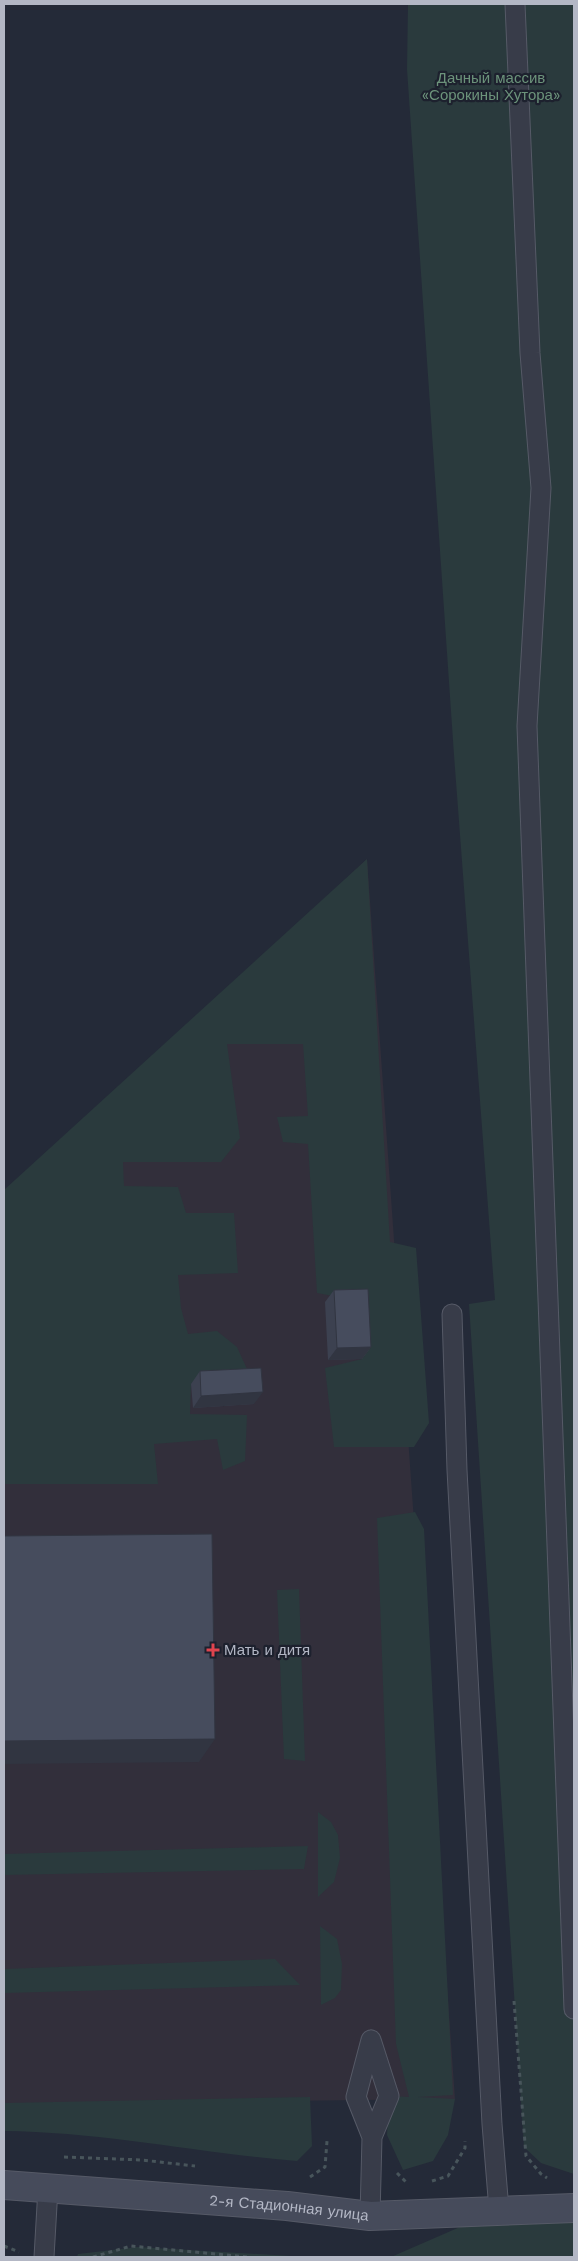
<svg xmlns="http://www.w3.org/2000/svg" width="578" height="2261" viewBox="0 0 578 2261" font-family="'Work Sans',sans-serif">
<style>
.medical{fill:#322f3b}
.green{fill:#2a3a3d}
.lines{fill:none;stroke-linecap:round;stroke-linejoin:round}
.service-casing{stroke:#565a67;stroke-width:21}
.secondary-casing{stroke:#565a67;stroke-width:30}
.path{stroke:#48555b;stroke-width:3;stroke-dasharray:4 4;stroke-linecap:butt}
.service{stroke:#383c49;stroke-width:19}
.secondary{stroke:#464b5b;stroke-width:28}
.wall{fill:#3c4150}
.shaded-wall{fill:#313541}
.building{fill:#464c5d;stroke:#313541}
.health-dot{fill:#e0444e;stroke:#1d212e;stroke-width:2}
.labels{text-anchor:middle;stroke-width:4.5;stroke-linejoin:round;paint-order:stroke}
.park-label{font-size:15px;fill:#6c937b;stroke:#1d212e}
.poi-label{font-size:15px;fill:#b3b7c5;stroke:#1d212e;text-anchor:start}
.street-label{font-size:15px;fill:#b3b7c5;stroke:#1d212e}
</style>
<rect width="100%" height="100%" fill="#242a38"/>
<!-- medical -->
<path class="medical" d="M367,859L455,2099L4,2104V1200Z"/>
<!-- green -->
<path class="green" d="M408,4H574V2174L541,2163L524,2147L469,1304L495,1300L454,755L407,69Z
M367,859L390,1242L416,1248L429,1423L414,1447H334L325,1368L362,1359L360,1301L317,1293L308,1144L283,1142L277,1117L308,1116L303,1044H227L240,1138L221,1162H123L124,1186L178,1187L186,1213H234L238,1273L178,1275L181,1308L188,1334L217,1331L237,1347L252,1380L191,1384L190,1414L247,1415L245,1461L223,1470L217,1439L154,1444L158,1484H4V1190Z
M415,1512L424,1529L453,2095L417,2097L455,2099L448,2135L433,2161L403,2170L387,2135L389,2096L409,2097L396,2044L377,1518Z
M299,1589L305,1761L284,1759L277,1590Z
M318,1812L331,1822L338,1835L340,1858L334,1882L318,1897Z
M308,1846L304,1869L4,1875V1854Z
M320,1926L337,1939L342,1964L341,1990L335,1998L321,2005Z
M275,1959L300,1985L4,1993V1969Z
M310,2097L312,2146L297,2161C199,2153 102,2132 4,2131V2103Z
M574,2208V2257H391L499,2210Z
M138,2247L308,2257H77L78,2254Z"/>
<g class="lines">
<!-- service casing -->
<g class="service-casing">
<path id="service" d="M515,4L530,353L541,488L527,726L574,2009
M452,1314L457,1470L492,2124L499,2210
M371,2040L356,2097L372,2137
M370,2216L372,2137L389,2096L371,2040
M44,2257L48,2188"/>
</g>
<!-- secondary casing -->
<g class="secondary-casing">
<g id="secondary">
<path id="s1" d="M4,2185L287,2206L370,2216L574,2208"/>
</g>
</g>
<!-- path -->
<path class="path" d="M514,2001L526,2156L541,2174L547,2178
M64,2157L142,2160L195,2166
M397,2173L407,2183
M310,2177L325,2167L327,2141
M432,2181L448,2176L465,2148V2141
M4,2246L19,2252
M93,2257L131,2246L247,2257"/>
<!-- service -->
<use href="#service" class="service"/>
<!-- secondary -->
<use href="#secondary" class="secondary"/>
</g>
<!-- wall -->
<path class="wall" d="M334,1290L371,1347L362,1359L328,1360L325,1302Z
M200,1371L254,1404L193,1408L191,1384Z"/>
<!-- shaded-wall -->
<path class="shaded-wall" d="M371,1347L362,1359L328,1360L337,1348Z
M263,1392L254,1404L193,1408L201,1396Z
M215,1739L199,1762L4,1764V1741Z"/>
<!-- building -->
<path class="building" d="M368,1289L371,1347L337,1348L334,1290Z
M261,1368L263,1392L201,1396L200,1371Z
M212,1534L215,1739L4,1741V1536Z"/>
<!-- markers -->
<path class="health-dot" d="M210.5 1642.5h5v5h5v5h-5v5h-5v-5h-5v-5h5z"/>
<g class="labels">
<!-- park labels -->
<g class="park-label">
<text x="491" y="83">Дачный массив<tspan x="491" dy="17">«Сорокины Хутора»</tspan></text>
</g>
<!-- poi labels -->
<g class="poi-label">
<text x="224" y="1655">Мать и дитя</text>
</g>
<!-- street labels -->
<g class="street-label">
<text dy="5" stroke="none"><textPath href="#s1" startOffset="286">2-я Стадионная улица</textPath></text>
</g>
</g>
<!-- border -->
<rect width="578" height="2261" fill="none" stroke="#b3b7c5" stroke-width="10"/>
</svg>
